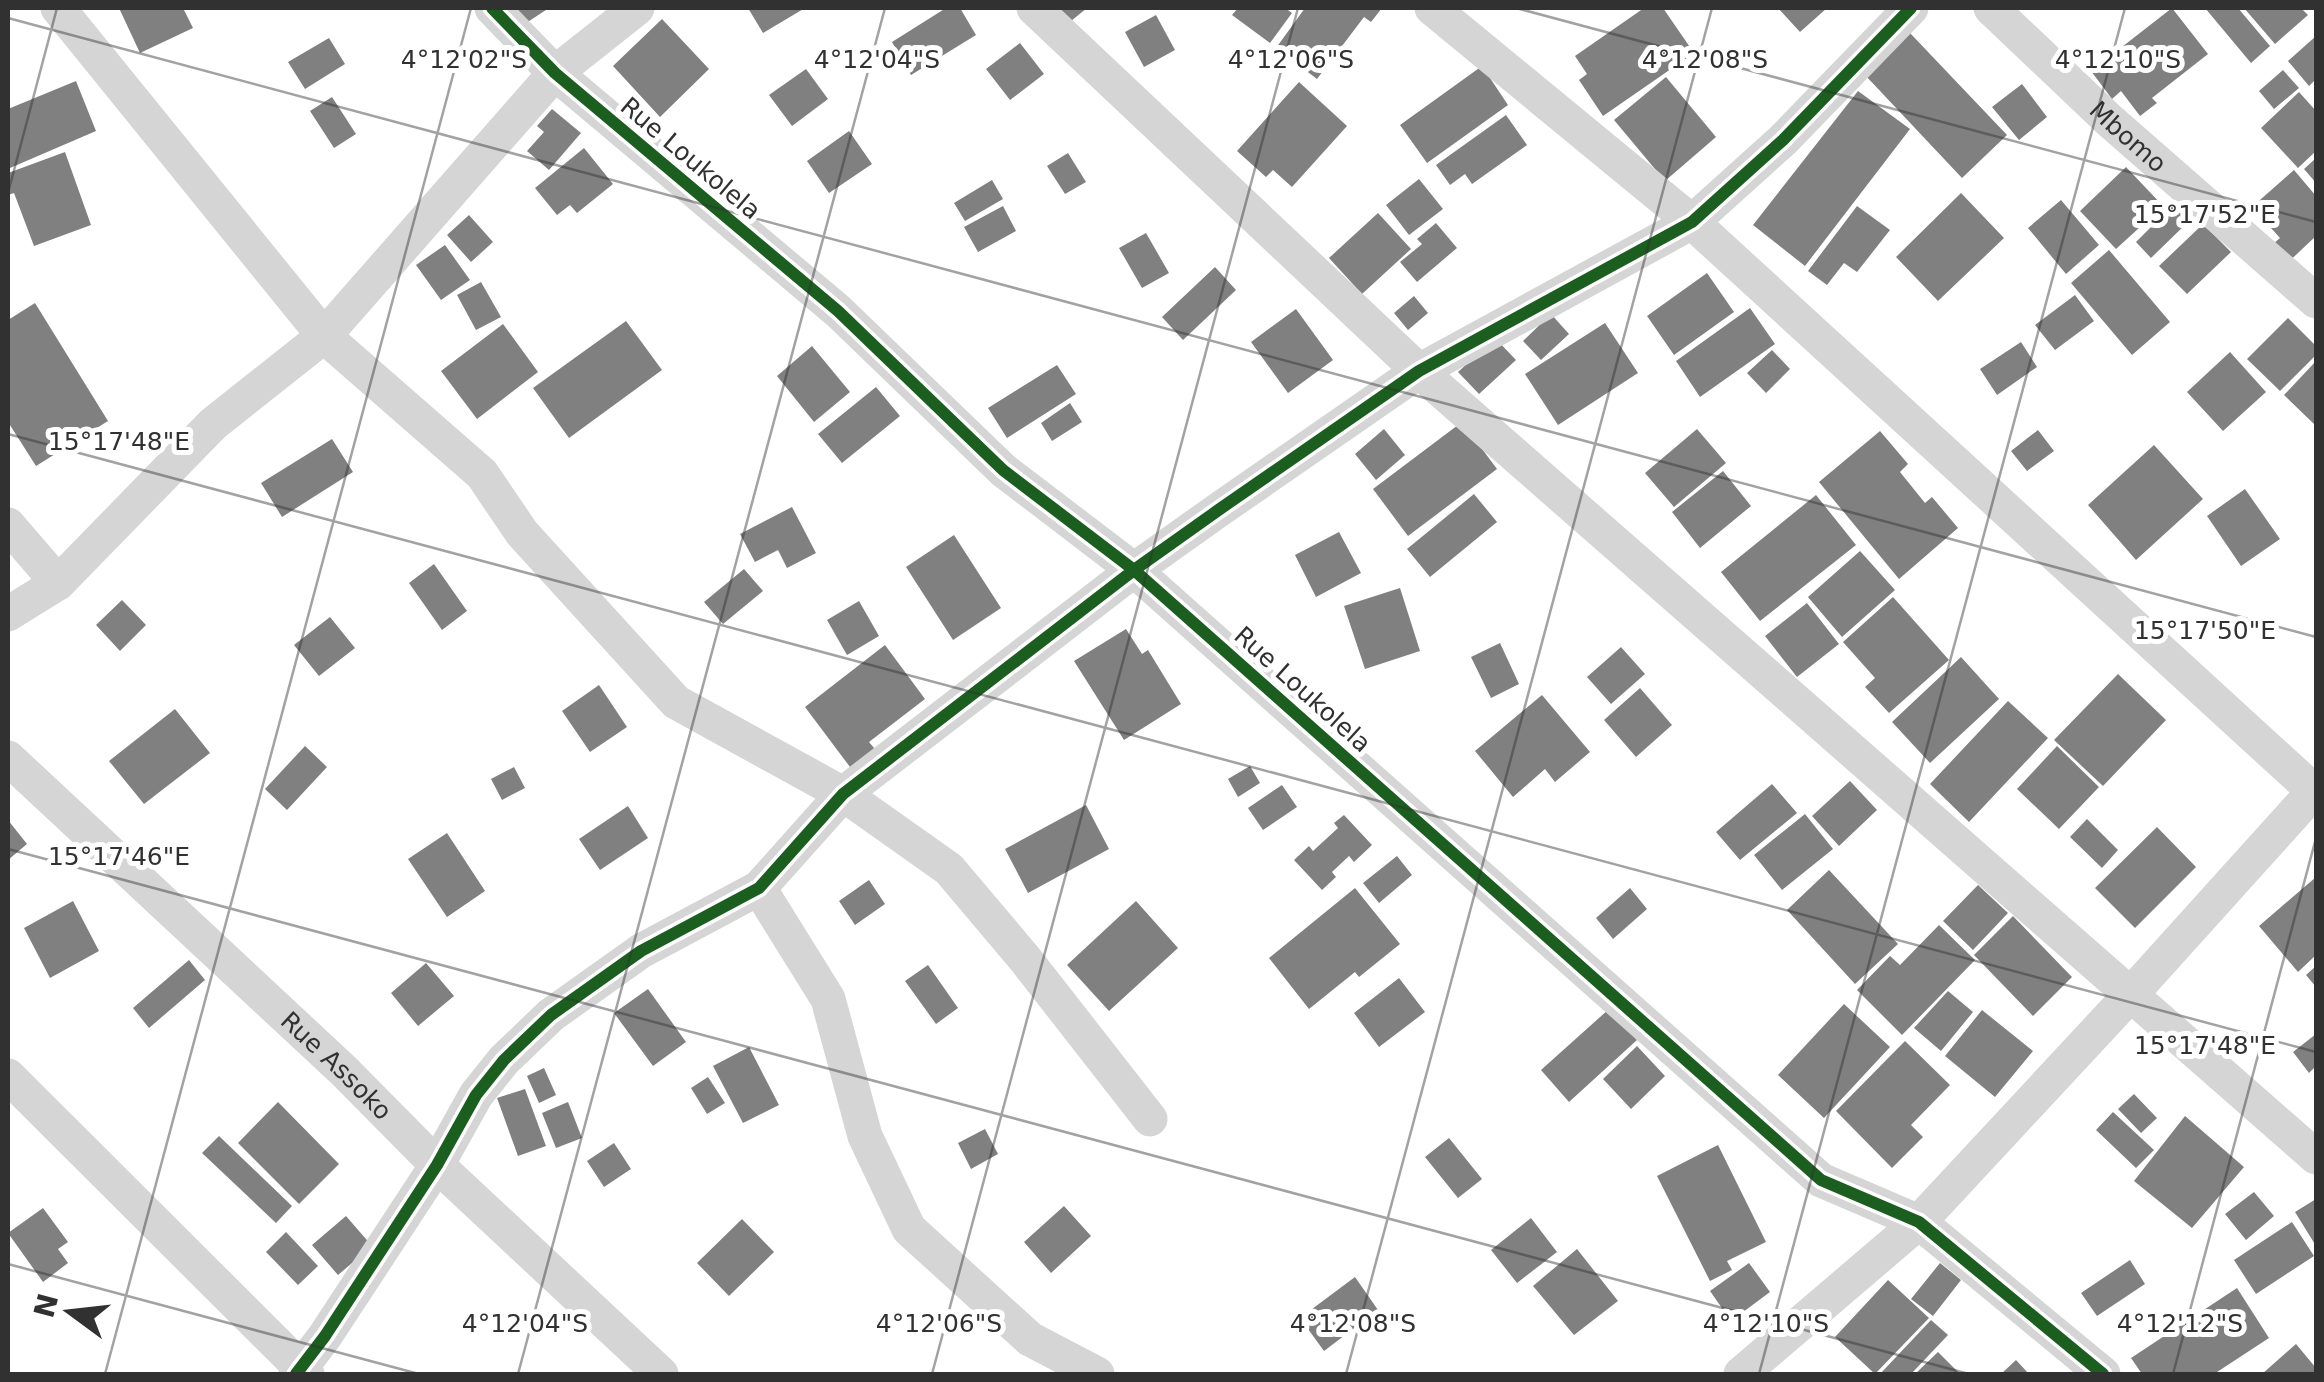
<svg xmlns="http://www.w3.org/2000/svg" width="2324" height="1382" viewBox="0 0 2324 1382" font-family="'DejaVu Sans',sans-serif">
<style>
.building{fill:#808080}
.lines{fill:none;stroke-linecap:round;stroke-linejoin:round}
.minor{stroke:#d5d5d5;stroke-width:35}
.cycleway-casing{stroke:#fff;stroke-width:19}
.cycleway{stroke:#1b5e20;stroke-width:12}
.ticks{fill:none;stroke:#313131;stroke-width:2.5;stroke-opacity:0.45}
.labels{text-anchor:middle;stroke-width:10;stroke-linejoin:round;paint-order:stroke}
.street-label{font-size:25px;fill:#313131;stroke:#fff}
.ticks-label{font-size:25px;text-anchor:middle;fill:#313131;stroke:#fff;stroke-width:10;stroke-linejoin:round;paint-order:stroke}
</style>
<rect width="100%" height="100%" fill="#fff"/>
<!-- building -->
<path class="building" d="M119,8H183L193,28L140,53Z
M508,8H549L520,27Z
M748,8H805L763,33Z
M946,8H960L976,35L911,75L892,42Z
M1042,8H1087L1060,30Z
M1238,8H1285L1292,13L1270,43L1232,15Z
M1305,8H1382L1371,22L1364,17L1317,79L1276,48Z
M1644,8H1663L1694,53L1603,116L1579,80L1587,74L1575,56Z
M1778,8H1827L1800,32Z
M2172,8L2208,54L2152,98L2157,103L2140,116L2121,91L2112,99L2091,71Z
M2205,8H2238L2270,46L2251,63Z
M2244,8H2301L2308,15L2275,44Z
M1156,15L1175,50L1144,67L1125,32Z
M662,19L709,69L660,117L613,66Z
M1910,33L2007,135L1962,178L1865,75Z
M2316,36V79L2309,86L2288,61Z
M329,38L345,64L305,89L288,62Z
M1020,43L1044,74L1010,100L986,69Z
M1482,66L1508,105L1427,163L1400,125Z
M806,69L828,99L792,126L769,95Z
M2283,70L2299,88L2274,109L2259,91Z
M1666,77L1716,137L1665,181L1614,120Z
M76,81L96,131L10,168L8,163V109Z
M1299,82L1347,126L1292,187L1273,170L1266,177L1237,151Z
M2022,84L2047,117L2019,140L1992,107Z
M1858,91L1910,129L1805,266L1753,225Z
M2299,92L2316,111V151L2298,168L2261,128Z
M332,97L356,134L334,148L310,111Z
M552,109L581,133L549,170L527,151L544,132L537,126Z
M1506,115L1527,145L1472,184L1465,174L1450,185L1436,165Z
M849,131L872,164L829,193L807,161Z
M584,148L613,184L577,213L570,205L557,215L535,188Z
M65,152L91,225L34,246L14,193L8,195V173Z
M1068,153L1086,182L1065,194L1047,166Z
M2316,158V183L2304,169Z
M2126,167L2163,206L2116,249L2080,211Z
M2294,170L2316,196V236L2282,268L2266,250L2280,238L2252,207Z
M1419,179L1443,209L1409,235L1386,205Z
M992,180L1003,199L965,221L954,203Z
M1961,193L2004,238L1938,301L1896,257Z
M2061,200L2099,245L2066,274L2028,228Z
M2173,205L2189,221L2151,258L2136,242Z
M1003,206L1016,231L978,252L964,227Z
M1857,206L1890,230L1857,272L1844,263L1827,285L1808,271Z
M1378,213L1411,249L1362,294L1329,258Z
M469,215L493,242L471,262L447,235Z
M1436,223L1457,248L1417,282L1400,262L1422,244L1417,239Z
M2203,224L2231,252L2187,294L2159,266Z
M1146,233L1169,273L1142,288L1119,248Z
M445,245L470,280L441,300L416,265Z
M2109,250L2170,322L2132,355L2071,283Z
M1215,267L1236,290L1183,340L1162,317Z
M1707,273L1734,312L1674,355L1647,316Z
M481,282L501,317L476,330L457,295Z
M2075,295L2094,321L2055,350L2035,325Z
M1414,296L1428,313L1408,330L1394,313Z
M35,303L108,421L36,466L8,422V320Z
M1750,308L1775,344L1700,397L1676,361Z
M1296,309L1333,360L1288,393L1251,342Z
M1551,314L1569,334L1541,360L1523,341Z
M2288,318L2316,346V355L2280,391L2247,359Z
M626,321L662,370L569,438L533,388Z
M1605,323L1638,373L1558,425L1525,374Z
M503,324L538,372L477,419L441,371Z
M1495,338L1516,360L1479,394L1458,372Z
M2021,342L2037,367L1997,395L1980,369Z
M812,346L850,392L814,422L777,376Z
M1772,350L1790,369L1766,393L1747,373Z
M2230,352L2266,392L2223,431L2187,392Z
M2316,361V422L2314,424L2284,395Z
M1057,365L1076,394L1007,438L988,408Z
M876,387L900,416L842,463L818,434Z
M1070,403L1082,422L1052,441L1041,423Z
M1462,422L1497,469L1408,536L1373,489Z
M1384,429L1405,455L1376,480L1355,454Z
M1697,429L1726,463L1674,507L1645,473Z
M2038,430L2054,451L2027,471L2011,451Z
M1880,431L1908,464L1900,472L1925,503L1932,497L1958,528L1899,579L1819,482Z
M332,439L353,472L282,517L261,483Z
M2154,445L2203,499L2136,560L2088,505Z
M1723,471L1751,506L1700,548L1672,512Z
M2245,489L2280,539L2241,566L2207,516Z
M1474,494L1497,522L1430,577L1407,549Z
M1816,495L1856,545L1760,621L1721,572Z
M792,507L816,553L787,568L778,550L755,562L740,534Z
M1339,532L1361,573L1316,597L1295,555Z
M954,535L1001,608L953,640L906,567Z
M1860,551L1895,590L1842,637L1808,597Z
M434,564L467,611L442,630L409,583Z
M744,569L763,591L723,624L704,602Z
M1400,588L1420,651L1365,669L1344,606Z
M1893,597L1949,660L1889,713L1865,687L1875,678L1843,642Z
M122,600L146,625L120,651L96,625Z
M859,601L879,636L847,655L827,620Z
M1807,603L1839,644L1797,677L1765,636Z
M330,617L355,648L319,676L294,645Z
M1126,629L1142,654L1148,650L1181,704L1124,740L1074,661Z
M1500,643L1519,684L1491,698L1471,657Z
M885,645L925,699L869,742L884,760L859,779L805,707Z
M1621,647L1645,674L1611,704L1587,677Z
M1961,657L1999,699L1930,763L1892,722Z
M2118,674L2166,720L2103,786L2054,740Z
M599,685L627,727L590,752L562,711Z
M1640,688L1672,725L1636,757L1604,720Z
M1542,695L1590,752L1555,782L1545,769L1513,797L1475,751Z
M2008,701L2048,738L1969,822L1930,784Z
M175,709L210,753L144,804L109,761Z
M305,746L327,767L287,810L265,789Z
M2057,746L2099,787L2059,829L2017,789Z
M1250,766L1260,783L1238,797L1228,779Z
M514,767L525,788L502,800L491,779Z
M1850,781L1877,810L1839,846L1812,816Z
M1772,784L1797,813L1740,860L1716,832Z
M1282,785L1297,807L1263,830L1248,808Z
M1086,805L1109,849L1028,893L1005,849Z
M628,806L648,838L600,870L579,839Z
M1805,814L1833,849L1782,890L1754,855Z
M1344,815L1372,845L1354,862L1349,856L1332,872L1336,877L1322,890L1294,860L1309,846L1313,851L1338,828L1334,823Z
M2087,819L2118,850L2102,868L2070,837Z
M8,820L27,844L8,860Z
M2157,827L2196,867L2135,928L2095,888Z
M447,833L485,891L447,917L408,859Z
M1397,856L1412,875L1379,903L1363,883Z
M1829,870L1898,944L1855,984L1787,910Z
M2316,877V955L2298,972L2259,926Z
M869,880L885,904L855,925L839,901Z
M1978,885L2008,913L1973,950L1943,921Z
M1355,888L1400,944L1359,977L1355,972L1309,1009L1269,958Z
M1630,888L1647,909L1613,939L1596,918Z
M73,901L99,951L50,978L24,928Z
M1136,901L1178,948L1109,1011L1067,965Z
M2013,916L2072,977L2033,1016L1974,955Z
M1939,925L1975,960L1902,1035L1857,990L1890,956L1900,965Z
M189,960L205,980L149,1028L133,1008Z
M426,963L454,996L418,1026L391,993Z
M928,965L958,1008L936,1024L905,981Z
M2316,966V987L2306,975Z
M1399,978L1425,1012L1379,1047L1354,1013Z
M648,989L686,1042L653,1066L614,1013Z
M1948,991L1973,1012L1941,1051L1914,1028Z
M1844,1004L1890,1047L1824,1118L1778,1075Z
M1609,1009L1637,1040L1569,1102L1541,1070Z
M1982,1010L2033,1051L1995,1097L1945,1056Z
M2316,1034V1066L2309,1073L2293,1052Z
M1905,1041L1950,1085L1911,1125L1923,1137L1892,1168L1836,1111Z
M1637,1046L1665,1076L1631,1109L1603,1079Z
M749,1047L779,1105L743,1123L713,1066Z
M544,1068L556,1095L539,1103L527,1076Z
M708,1077L725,1103L707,1114L691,1088Z
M525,1089L546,1146L518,1156L497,1098Z
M2134,1094L2157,1118L2141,1133L2118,1109Z
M278,1102L339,1164L299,1204L238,1143Z
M568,1102L582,1138L556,1148L542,1113Z
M2113,1112L2154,1150L2136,1168L2096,1130Z
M2185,1116L2244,1167L2192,1228L2134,1181Z
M985,1129L998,1154L971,1169L958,1143Z
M219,1136L292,1206L276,1223L202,1153Z
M1449,1138L1482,1179L1458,1198L1425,1157Z
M614,1143L631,1169L604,1187L587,1161Z
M1718,1145L1766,1242L1727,1261L1732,1270L1710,1281L1657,1176Z
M2254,1192L2274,1216L2246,1240L2225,1214Z
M2316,1199V1246L2295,1212Z
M1064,1206L1091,1236L1051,1273L1024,1242Z
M43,1208L68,1242L58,1249L68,1263L43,1282L8,1233Z
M346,1216L372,1246L338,1275L312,1245Z
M1531,1218L1557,1252L1517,1283L1491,1250Z
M742,1219L774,1252L729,1296L697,1263Z
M2292,1222L2314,1256L2256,1294L2234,1260Z
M286,1232L318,1266L298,1285L266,1252Z
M1577,1249L1618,1301L1574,1335L1533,1286Z
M2130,1260L2145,1284L2097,1316L2081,1293Z
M1749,1263L1770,1292L1731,1321L1710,1291Z
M1940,1263L1961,1280L1933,1316L1911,1299Z
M1355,1277L1378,1310L1324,1351L1300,1318Z
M1888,1280L1929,1318L1875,1374L1835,1337Z
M2237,1288L2269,1338L2214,1374H2142L2131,1358Z
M1931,1320L1948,1335L1911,1374H1880Z
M2296,1344L2316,1368V1374H2262Z
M1938,1352L1960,1374H1915Z
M2016,1360L2029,1374H2001Z"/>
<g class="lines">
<!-- minor -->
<g class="minor">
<path d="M58,8L324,336L482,474L522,533L676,702L843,794L949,869L1025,959L1150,1119"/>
<path d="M492,8L555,73L838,311L1003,470L1134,570L1821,1180L1919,1222L2103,1374"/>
<path d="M1034,8L1419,371L2316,1157"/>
<path d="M1432,8L1692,222L2316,793"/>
<path id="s1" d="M1991,8L2109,120L2316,301"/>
<path d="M8,525L58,583"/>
<path d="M8,614L58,583L213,424L324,336L555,73L637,8"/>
<path id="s2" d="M8,758L344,1071L437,1165L661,1374"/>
<path d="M759,888L828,999L865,1136L909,1229L1030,1339L1097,1374"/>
<path d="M8,1076L307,1374"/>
<path d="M296,1374L325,1336L437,1165L476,1095L504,1060L551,1015L641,951L759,888L843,794L1134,570L1217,511L1419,371L1692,222L1783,140L1911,8"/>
<path d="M1741,1374L1919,1222L2132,993L2316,789"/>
</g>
<!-- cycleway casing -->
<g class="cycleway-casing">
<path id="cycleway" d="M492,8L555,73L838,311L1003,470L1134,570L1821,1180L1919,1222L2103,1374
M296,1374L325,1336L437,1165L476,1095L504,1060L551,1015L641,951L759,888L843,794L1134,570L1217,511L1419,371L1692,222L1783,140L1911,8"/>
</g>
<!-- cycleway -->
<use href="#cycleway" class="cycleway"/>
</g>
<!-- ticks -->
<path class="ticks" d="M1516,8L2316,222M8,18L2316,637M8,193L57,8M8,434L2316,1052M8,849L1969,1374M8,1264L419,1374M105,1374L471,8M518,1374L885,8M932,1374L1298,8M1346,1374L1712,8M1759,1374L2125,8M2173,1374L2316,838"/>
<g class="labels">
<!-- street labels -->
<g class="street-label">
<text dy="9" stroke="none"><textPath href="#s1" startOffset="188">Mbomo</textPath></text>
<text transform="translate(691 158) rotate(40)" y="9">Rue Loukolela</text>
<text transform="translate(1303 689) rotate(42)" y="9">Rue Loukolela</text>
<text dy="9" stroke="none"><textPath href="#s2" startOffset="450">Rue Assoko</textPath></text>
</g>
</g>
<g class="ticks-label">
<text x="464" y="68">4°12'02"S</text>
<text x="877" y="68">4°12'04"S</text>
<text x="1291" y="68">4°12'06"S</text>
<text x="1705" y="68">4°12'08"S</text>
<text x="2118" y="68">4°12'10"S</text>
<text x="2205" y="223">15°17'52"E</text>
<text x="119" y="450">15°17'48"E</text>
<text x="2205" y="639">15°17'50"E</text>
<text x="119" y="865">15°17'46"E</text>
<text x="2205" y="1054">15°17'48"E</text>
<text x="525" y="1332">4°12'04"S</text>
<text x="939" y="1332">4°12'06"S</text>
<text x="1353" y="1332">4°12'08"S</text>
<text x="1766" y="1332">4°12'10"S</text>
<text x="2180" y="1332">4°12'12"S</text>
</g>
<!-- border -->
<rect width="2324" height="1382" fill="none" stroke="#313131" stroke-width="20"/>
<!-- north arrow -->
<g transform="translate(70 1312) rotate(285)" stroke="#ffffff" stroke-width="8" paint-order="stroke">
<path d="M0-8L18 38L0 25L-18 38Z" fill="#313131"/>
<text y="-15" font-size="28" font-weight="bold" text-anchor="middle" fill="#313131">N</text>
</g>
</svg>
